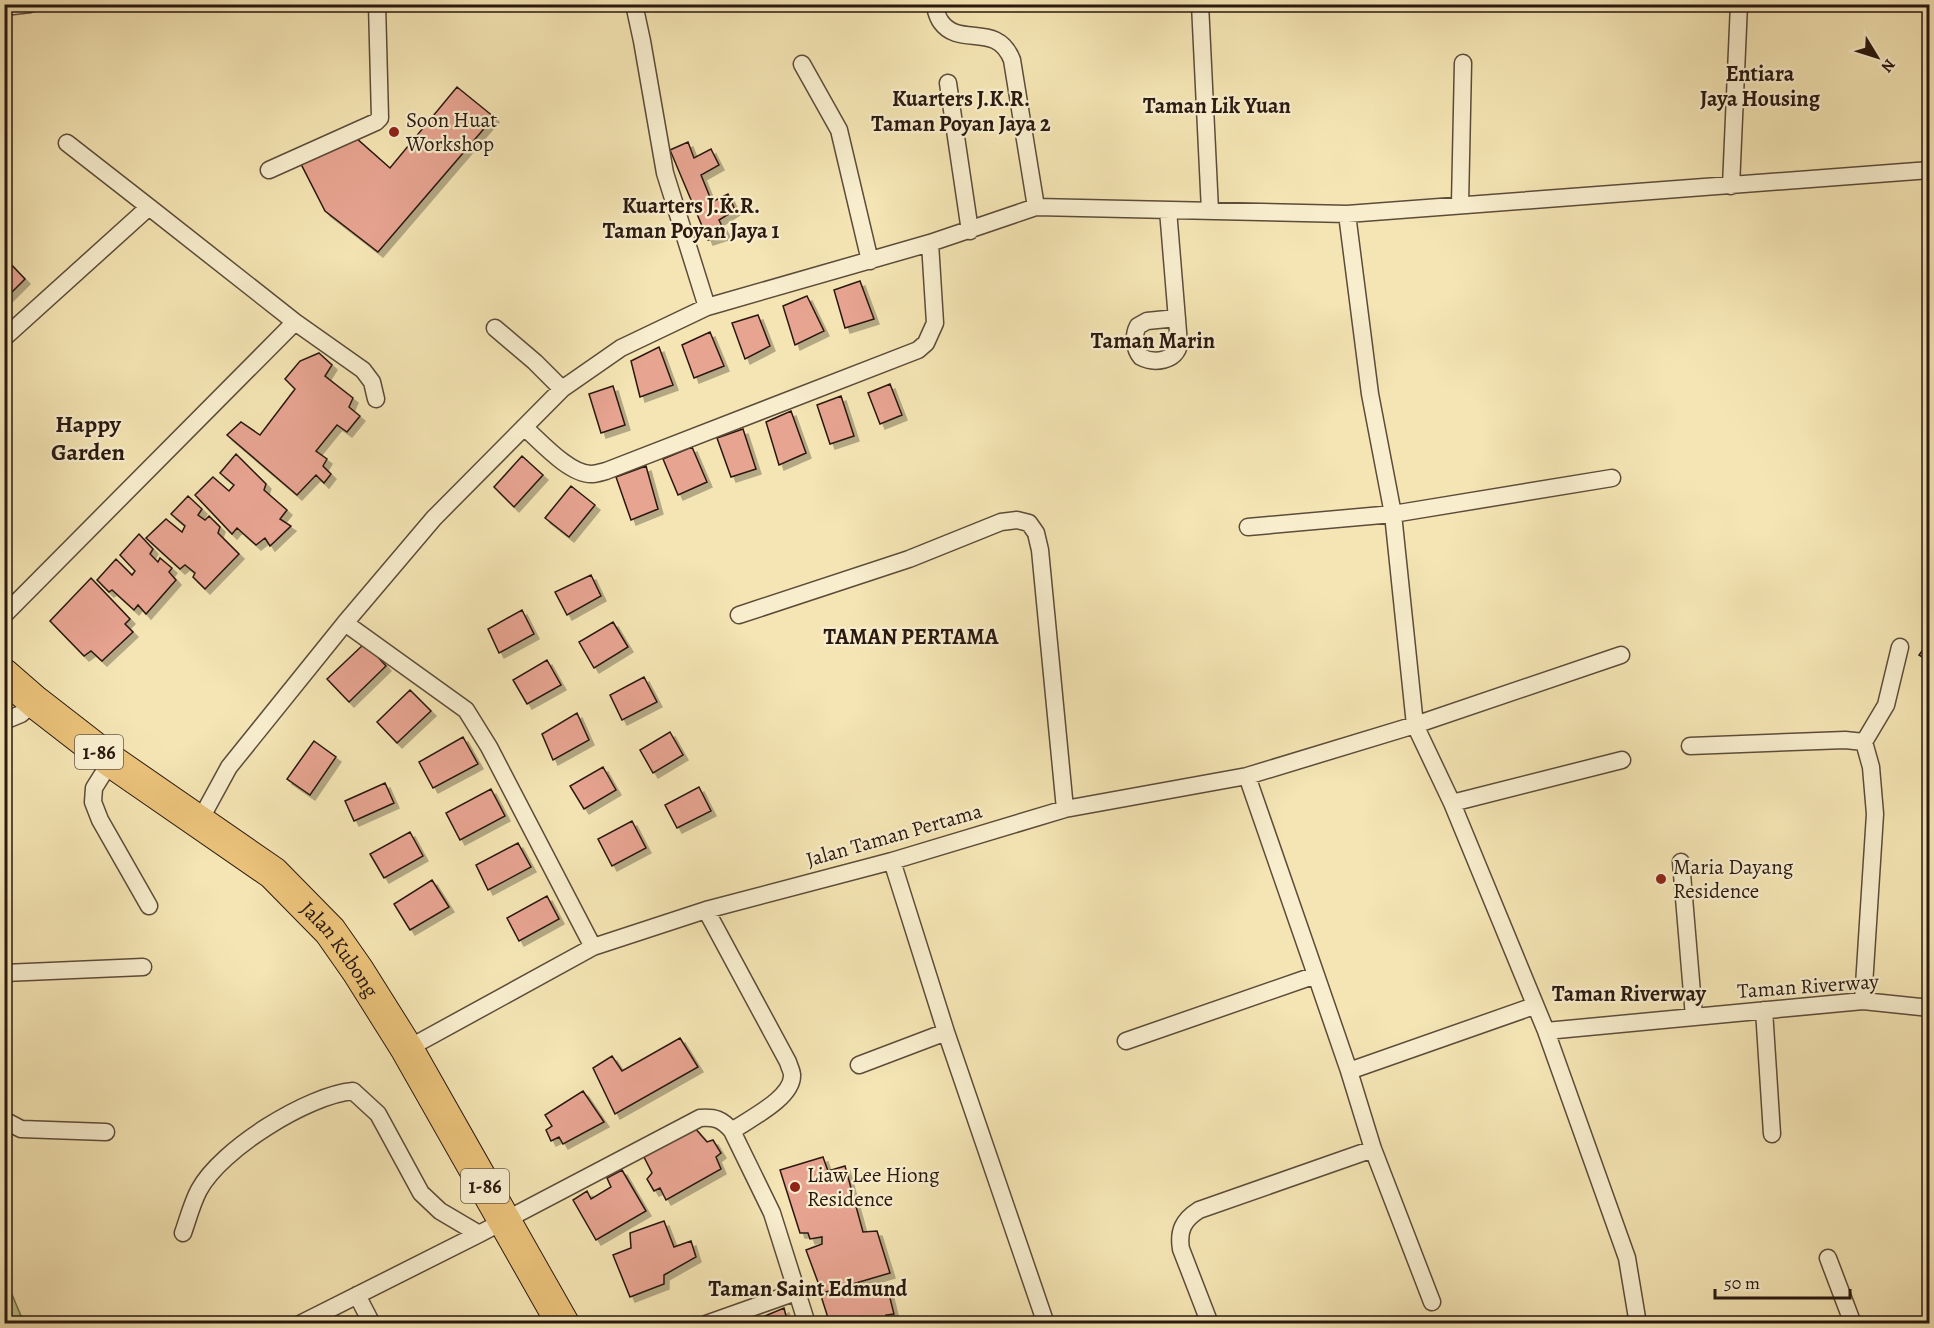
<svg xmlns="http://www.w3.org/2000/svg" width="1934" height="1328" viewBox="0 0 1934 1328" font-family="Alegreya,serif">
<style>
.forest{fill:url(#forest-firs);stroke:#746e4e;stroke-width:1.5}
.building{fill:#e7a491;stroke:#291910;stroke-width:1.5;filter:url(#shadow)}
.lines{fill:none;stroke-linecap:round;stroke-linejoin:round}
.street-casing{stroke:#5c4c39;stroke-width:19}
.highway-casing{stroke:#291910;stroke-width:34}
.street{stroke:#f8eece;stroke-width:16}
.highway{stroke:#eac27a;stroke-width:32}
.poi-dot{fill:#8f2418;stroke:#f8eece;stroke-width:2}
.labels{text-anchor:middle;stroke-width:4.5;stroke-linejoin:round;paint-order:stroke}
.shield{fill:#f8eece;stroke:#675949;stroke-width:1.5}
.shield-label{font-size:20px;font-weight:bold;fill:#291910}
.poi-label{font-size:21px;fill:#291910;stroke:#f8eece;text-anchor:start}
.street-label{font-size:21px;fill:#291910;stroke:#f8eece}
.neighbourhood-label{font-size:22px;font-weight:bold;fill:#291910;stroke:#f8eece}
.quarter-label{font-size:24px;font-weight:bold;fill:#291910;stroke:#f8eece}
</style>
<defs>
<pattern id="forest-firs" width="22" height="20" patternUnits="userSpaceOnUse" patternTransform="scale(1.5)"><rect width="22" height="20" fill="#bec48b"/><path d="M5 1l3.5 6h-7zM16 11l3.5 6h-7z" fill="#a3a877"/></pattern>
<filter id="shadow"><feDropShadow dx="5" dy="5" stdDeviation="0" flood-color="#0004"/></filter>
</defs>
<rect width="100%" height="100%" fill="#f5e5b4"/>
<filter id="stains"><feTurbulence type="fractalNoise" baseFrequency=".00333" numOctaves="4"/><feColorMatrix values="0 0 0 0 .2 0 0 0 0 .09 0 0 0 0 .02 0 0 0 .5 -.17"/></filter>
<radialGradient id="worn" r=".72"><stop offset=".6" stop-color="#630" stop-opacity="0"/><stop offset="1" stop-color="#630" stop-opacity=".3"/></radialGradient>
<!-- forest -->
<path class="forest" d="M5,1278L24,1323H5Z"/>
<!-- building -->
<path class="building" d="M457,87L494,117L378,252L325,211L300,162L356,138L390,168Z
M688,142L694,158L711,149L719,165L701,175L712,202L728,194L735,210L719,220L726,234L708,240L670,150Z
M4,257L25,279L4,300Z
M860,281L874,319L845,328L834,290Z
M807,296L824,331L795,345L783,306Z
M758,315L770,346L745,359L732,323Z
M710,332L724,366L694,378L682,345Z
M659,347L673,385L640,397L631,361Z
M319,353L332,365L325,376L353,398L349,407L360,416L347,432L337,425L316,451L327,459L323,466L331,474L324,483L316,475L297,495L227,435L241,422L260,435L295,389L285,379L300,361Z
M890,384L902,415L880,424L868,393Z
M613,386L625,425L601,433L589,394Z
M841,396L854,436L830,444L817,405Z
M791,411L806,453L779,465L766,422Z
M743,429L756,469L731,477L717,438Z
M692,447L707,482L678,495L663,459Z
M236,454L266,484L264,490L287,510L280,519L291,526L270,546L265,538L256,545L237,528L232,534L195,495L213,477L229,491L234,485L220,473Z
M522,456L543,475L514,507L494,487Z
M646,466L658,509L631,520L616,477Z
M571,486L595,505L569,537L545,518Z
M188,496L202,509L198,515L205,520L209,516L220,527L218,533L239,554L205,589L193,577L195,573L185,565L180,569L146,538L166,519L182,532L185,526L171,514Z
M139,534L153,549L150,554L158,562L160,558L172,568L169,572L176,580L146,614L138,605L134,610L112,590L109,592L97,580L116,559L132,575L135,571L120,555Z
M591,575L601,596L567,615L555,592Z
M91,578L130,619L125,624L133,632L102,661L91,651L84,656L50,621Z
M522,610L534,634L499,653L488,629Z
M613,622L628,647L594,668L579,642Z
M1930,640V662L1919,655Z
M365,643L386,666L349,702L327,679Z
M547,660L561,685L527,704L513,680Z
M644,677L657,702L622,720L610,695Z
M410,690L431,711L397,743L377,722Z
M577,713L589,740L553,760L542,734Z
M670,732L683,755L653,773L640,750Z
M463,737L478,764L433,788L419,762Z
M314,741L336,757L310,795L287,779Z
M603,767L616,790L584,809L570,786Z
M385,783L394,803L354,821L345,801Z
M699,787L711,811L677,828L665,805Z
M491,789L505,816L460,840L446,813Z
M632,821L646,848L612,866L598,839Z
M410,832L423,856L384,878L370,854Z
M518,843L531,867L488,890L476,865Z
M432,880L449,907L410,930L394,904Z
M547,896L559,919L519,941L507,918Z
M680,1038L698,1067L615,1114L593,1068L612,1056L622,1071Z
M583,1091L604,1122L563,1144L559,1137L551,1141L546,1130L552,1126L545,1115Z
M694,1127L707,1142L713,1140L721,1153L716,1157L721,1169L666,1200L660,1188L654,1191L647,1179L652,1173L644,1157Z
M823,1157L828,1171L845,1166L863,1232L877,1231L890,1273L822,1293L806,1250L822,1244V1237L810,1239L808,1233H800L780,1170Z
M622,1170L646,1211L596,1240L573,1200L587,1191L591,1199L611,1187L607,1178Z
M664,1221L674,1247L691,1241L696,1257L664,1275V1284L630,1297L613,1255L631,1248L630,1233Z
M865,1285L868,1297L888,1290L894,1314L886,1315L890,1324H830L821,1296L854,1287L855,1290Z
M784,1308L788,1324H768L765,1316Z"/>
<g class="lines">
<!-- street casing -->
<g class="street-casing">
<path id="street" d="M634,4L642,41L665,173L707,307
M934,4C936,10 937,17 941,22C959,48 997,21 1012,60L1036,207
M1200,4L1210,211
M4,7L30,4
M802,64L839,130L870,261
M948,83L970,231
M67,143L149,207
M269,170L376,122L380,118L377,4
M1731,186L1739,4
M1460,204L1463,63
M1168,210L1179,344C1177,361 1154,364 1141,357C1134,349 1133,335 1138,326L1147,321L1177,318
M1347,214L1370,394L1393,514L1415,725L1452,803L1546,1031L1627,1258L1638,1324
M295,322L363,370L372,382L376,399
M495,328L535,362L562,389
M4,338L149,207L295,322L4,615
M524,427C541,442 569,474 591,474C596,474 602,472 606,471L918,350L926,343L935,323L930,243
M1248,527L1393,514L1612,478
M739,615L909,559L1001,522L1017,520L1029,523L1036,533L1040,550L1065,809
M345,623L466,710L489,747L593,947
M4,721L21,714L35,702
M1864,742L1886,705L1900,647
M1690,746L1845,740L1864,742
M111,761L94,788L93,802L100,820L149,906
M1452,803L1622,760
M199,822L229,767L345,623L434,518L562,389L621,348L707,307L930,243L1036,207L1347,214L1930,170
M892,861L946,1032L1046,1324
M1681,862L1694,1017
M706,910L788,1062C789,1066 792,1071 792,1075C793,1098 749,1119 732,1131
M4,973L143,967
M1316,975L1349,1071L1534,1006
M1863,1001L1875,814L1871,767L1864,742
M1764,1010L1772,1134
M1546,1031L1863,1001L1930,1008
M1126,1041L1316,975L1247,776
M407,1049L593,947L706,910L892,861L1065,809L1247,776L1415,725L1621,655
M859,1065L946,1032
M1349,1071L1373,1149L1432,1302
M4,1120L21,1129L106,1132
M183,1233C188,1219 192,1203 199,1190C221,1149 308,1095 353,1091L378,1114L421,1193L440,1211L479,1234
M1828,1258L1853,1324
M357,1295L372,1324
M300,1324L479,1234L700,1118C715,1117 722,1119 732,1131L772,1213L807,1324
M706,1324L796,1292
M1210,1324L1181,1249C1178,1231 1183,1220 1199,1210L1373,1149"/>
</g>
<!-- highway casing -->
<g class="highway-casing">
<g id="highway">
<path id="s1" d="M4,675L35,702L111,761L273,873L330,931L358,971L407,1049L563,1324"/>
</g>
</g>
<!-- street -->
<use href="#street" class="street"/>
<!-- highway -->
<use href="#highway" class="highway"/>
</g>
<!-- markers -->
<g class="poi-dot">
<circle cx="394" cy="132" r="6"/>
<circle cx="1661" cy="879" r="6"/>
<circle cx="795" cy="1187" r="6"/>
</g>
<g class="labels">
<!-- shield labels -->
<g class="shield">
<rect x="75" y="735" width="48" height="34" rx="4.5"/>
<rect x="461" y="1169" width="48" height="34" rx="4.5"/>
</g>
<g class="shield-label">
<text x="99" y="759">1-86</text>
<text x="485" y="1193">1-86</text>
</g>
<!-- poi labels -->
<g class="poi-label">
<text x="406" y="127">Soon Huat<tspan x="406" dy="24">Workshop</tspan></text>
<text x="1673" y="874">Maria Dayang<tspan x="1673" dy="24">Residence</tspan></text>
<text x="807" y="1182">Liaw Lee Hiong<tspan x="807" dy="24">Residence</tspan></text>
</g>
<!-- street labels -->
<g class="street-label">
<text transform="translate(894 835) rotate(-16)" y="7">Jalan Taman Pertama</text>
<text dy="7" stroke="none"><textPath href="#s1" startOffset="436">Jalan Kubong</textPath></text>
<text transform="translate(1808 986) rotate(-4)" y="7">Taman Riverway</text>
</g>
<!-- neighbourhood labels -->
<g class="neighbourhood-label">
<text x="1760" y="81">Entiara<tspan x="1760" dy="25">Jaya Housing</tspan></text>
<text x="961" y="106">Kuarters J.K.R.<tspan x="961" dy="25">Taman Poyan Jaya 2</tspan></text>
<text x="1217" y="113">Taman Lik Yuan</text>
<text x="691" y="213">Kuarters J.K.R.<tspan x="691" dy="25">Taman Poyan Jaya 1</tspan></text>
<text x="1153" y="348">Taman Marin</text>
<text x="911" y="644">TAMAN PERTAMA</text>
<text x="1629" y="1001">Taman Riverway</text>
<text x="808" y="1296">Taman Saint Edmund</text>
</g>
<!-- quarter labels -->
<g class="quarter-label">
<text x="88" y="432">Happy<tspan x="88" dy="28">Garden</tspan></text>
</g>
</g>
<!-- margin -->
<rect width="1934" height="1328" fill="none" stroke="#f5e5b4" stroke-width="24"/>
<rect x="6" y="6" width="1922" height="1316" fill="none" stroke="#291910" stroke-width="3"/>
<rect x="12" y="12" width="1910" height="1304" fill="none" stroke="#291910" stroke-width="1.5"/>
<!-- north arrow -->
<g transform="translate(1877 57) rotate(128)" stroke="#f8eece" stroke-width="4.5" paint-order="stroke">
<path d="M0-4.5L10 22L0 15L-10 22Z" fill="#291910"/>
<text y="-9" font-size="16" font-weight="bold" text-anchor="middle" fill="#291910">N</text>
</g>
<!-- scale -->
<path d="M1715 1289v9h135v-9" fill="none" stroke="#291910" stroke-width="3"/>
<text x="1724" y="1289" font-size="18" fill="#291910" stroke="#f8eece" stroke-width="4.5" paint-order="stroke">50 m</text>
<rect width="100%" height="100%" filter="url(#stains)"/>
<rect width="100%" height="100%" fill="url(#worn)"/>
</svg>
